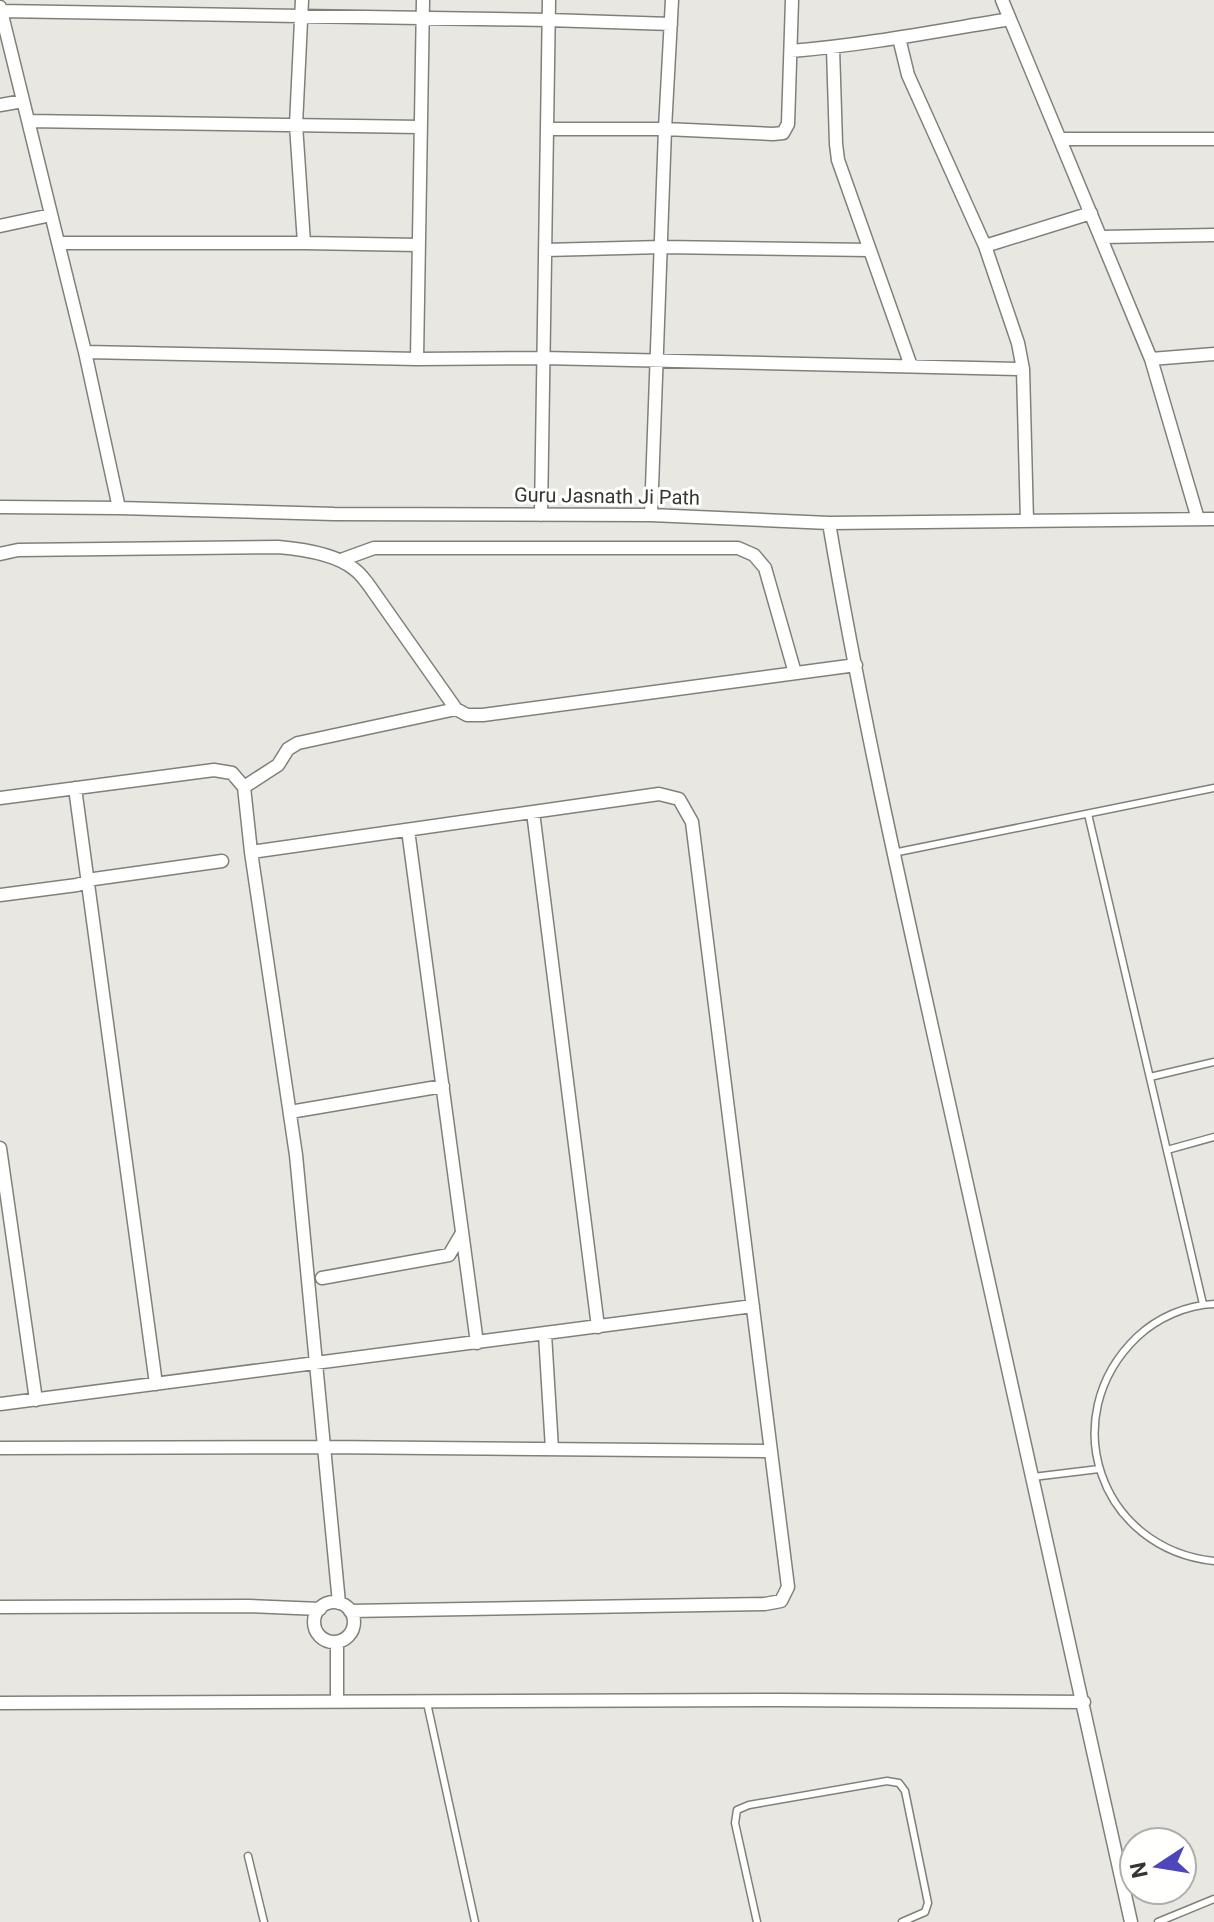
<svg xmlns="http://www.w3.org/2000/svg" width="1214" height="1922" viewBox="0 0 1214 1922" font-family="Roboto,sans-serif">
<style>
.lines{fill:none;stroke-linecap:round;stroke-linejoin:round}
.lane-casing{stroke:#80807b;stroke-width:9}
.street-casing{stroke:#80807b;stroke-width:15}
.lane{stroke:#fff;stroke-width:6}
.street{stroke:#fff;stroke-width:12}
.labels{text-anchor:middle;stroke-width:6;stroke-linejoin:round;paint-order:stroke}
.street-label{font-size:20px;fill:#353533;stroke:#fffffe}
</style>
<rect width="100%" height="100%" fill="#e8e7e2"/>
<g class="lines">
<!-- lane casing -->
<g class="lane-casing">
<path id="lane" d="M1088,814L1203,1304
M893,853L1214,788
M1150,1077L1214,1062
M1167,1150L1214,1137
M1214,1304C1186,1305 1157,1318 1137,1337C1054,1417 1100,1549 1214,1561
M1033,1477L1099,1469
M427,1703L475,1922
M248,1856L264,1922
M757,1922L735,1823L737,1810L749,1805L887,1781L899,1783L905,1791L928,1903L925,1912L902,1922
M1158,1922L1214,1899"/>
</g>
<!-- street casing -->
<g class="street-casing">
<path id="street" d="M302,0L296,125L304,243
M1002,0L1151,359L1198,519
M0,7L85,352L119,508
M1,11L548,20L671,24
M899,38L908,75L985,246L1018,343L1023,369L1027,521
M833,48L836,144L838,160L911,366
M791,51C865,45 937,31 1010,19
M0,105L23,101
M28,121L421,127
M547,129H665L773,134L783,133L788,124L792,0
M1060,139H1214
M0,226L51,215
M1101,237L1214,235
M58,243H304L419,245
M985,246L1091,213
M545,250L662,247L870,250
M85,352L417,359L543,358L1023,369
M417,359L423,0
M1151,359L1214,354
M0,507L119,508L334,514L651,515L829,523L1214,519
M541,515L549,0
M651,515L665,129L672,0
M829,523C862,719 907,914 950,1108C1011,1379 1073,1650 1131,1922
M0,554L18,550L278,547C301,549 336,554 354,569C360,573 364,579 368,584L456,709L467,715H483L856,665
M341,560L374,548H738L754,555L765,568L795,673
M244,787L278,765L288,749L298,743L456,709
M75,788L156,1384
M0,798L214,770L232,773L244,787L251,852L296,1155L339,1603
M533,812L598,1327
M408,830L477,1343
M251,852L659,794L679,799L692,822L788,1587L781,1601L765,1604L350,1611
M0,895L77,885L94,879L222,861
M290,1112L443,1086
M0,1148L36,1400
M322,1278L449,1255L462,1233
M545,1334L552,1449
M0,1404L753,1306
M0,1448L324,1447L771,1451
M314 1622a20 20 0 1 1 40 0a20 20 0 1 1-40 0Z
M0,1607L248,1606L320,1609
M337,1642V1701
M0,1703L781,1700L1084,1702"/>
</g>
<!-- lane -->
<use href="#lane" class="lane"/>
<!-- street -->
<use href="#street" class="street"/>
</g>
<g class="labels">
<!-- street labels -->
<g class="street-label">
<text transform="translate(607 496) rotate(1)" y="7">Guru Jasnath Ji Path</text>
</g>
</g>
<!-- north arrow -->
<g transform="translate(1158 1866) rotate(258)"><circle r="38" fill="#fffffe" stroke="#aeaead" stroke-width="2"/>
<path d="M0-6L14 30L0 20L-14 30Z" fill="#4e46bd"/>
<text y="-12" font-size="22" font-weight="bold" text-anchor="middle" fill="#353533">N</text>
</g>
</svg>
